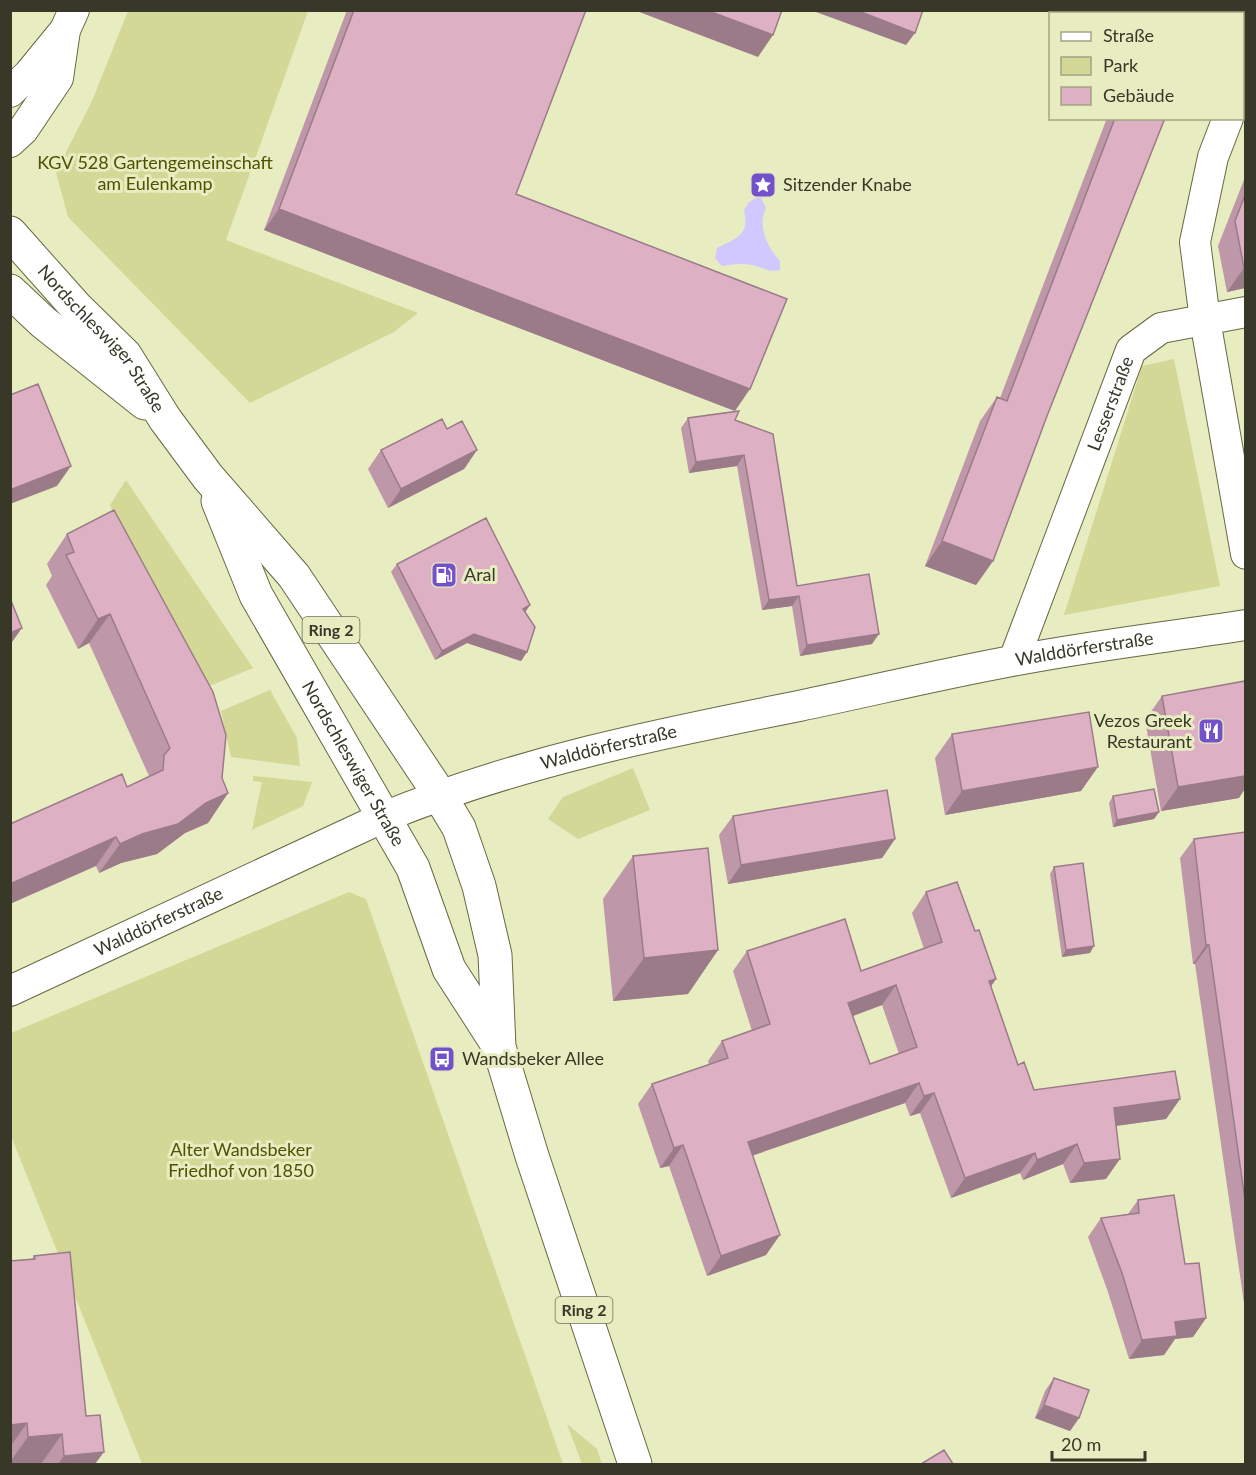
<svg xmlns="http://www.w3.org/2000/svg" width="1256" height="1475" viewBox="0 0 1256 1475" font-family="Lato,sans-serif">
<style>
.green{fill:#d3d897}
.water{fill:#d0c8fe}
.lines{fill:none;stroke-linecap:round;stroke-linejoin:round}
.minor-casing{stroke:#666942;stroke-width:32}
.major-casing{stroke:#666942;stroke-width:35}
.minor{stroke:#fff;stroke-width:30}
.major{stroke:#fff;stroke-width:33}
.wall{fill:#be97a8;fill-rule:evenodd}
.shaded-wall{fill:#9b7b88}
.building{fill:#ddb0c3;stroke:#9b7b88;stroke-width:1.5;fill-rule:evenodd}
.labels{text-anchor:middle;stroke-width:6;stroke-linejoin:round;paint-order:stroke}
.shield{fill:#e8ecc1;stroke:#6c6e55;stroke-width:1.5}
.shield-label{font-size:16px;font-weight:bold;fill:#373827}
.park-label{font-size:18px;fill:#505201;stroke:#e8ecc1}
.poi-label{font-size:18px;fill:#373827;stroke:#e8ecc1;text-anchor:start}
.street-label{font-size:18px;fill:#373827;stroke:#e8ecc1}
</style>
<rect width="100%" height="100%" fill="#e8ecc1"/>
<!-- green -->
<path class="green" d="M128,11H308L226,240L418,313L394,332L250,403L68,217L56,172L92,101Z
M1174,359L1220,586L1064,615L1142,366Z
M126,480L253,668L207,687L126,542L110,505Z
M270,690L297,738L300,766L231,757L221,711Z
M633,768L650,810L578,839L548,819L563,797Z
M253,776L312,782L303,806L252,830L262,782L253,781Z
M349,892L366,899L563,1464H142L11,1136V1033Z
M567,1424L597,1449L602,1464H582Z"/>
<!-- water -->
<path class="water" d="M760,196L766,208C757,226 767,247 780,261V270C769,273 763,267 752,265C742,263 732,264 722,266L715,258L717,248C737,238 750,235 744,210L749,202Z"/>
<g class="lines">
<!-- minor casing -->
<g class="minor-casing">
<g id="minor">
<path d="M1242,82L1246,74"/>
<path d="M10,92L29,74L65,30"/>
<path d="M1228,118L1213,157L1195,242L1205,320L1246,554"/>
<path d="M10,142L23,130L58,78L65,30L74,10"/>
<path id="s1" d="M1014,660L1131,350L1161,328L1246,312"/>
<path id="s2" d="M10,991L384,817C518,762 658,734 799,706C871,691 941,674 1012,661C1089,646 1168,637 1246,625"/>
</g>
</g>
<!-- major casing -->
<g class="major-casing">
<g id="major">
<path id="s3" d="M10,233L76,307L125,355L165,419L208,477L294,576L432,783L459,828L479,886L495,955L499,1047L532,1156L635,1464"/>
<path d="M10,291L43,322L145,403"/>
<path id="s4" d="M218,501L256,595L413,868L449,969L498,1045"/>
</g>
</g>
<!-- minor -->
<use href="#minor" class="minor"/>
<!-- major -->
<use href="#major" class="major"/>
</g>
<!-- wall -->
<path class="wall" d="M347,10H586L516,194L735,411L264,230Z
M1150,10H1208L1207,14H1149Z
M1107,118H1165L1047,416L993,561L976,585L925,566L980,421L997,397L1000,398Z
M1245,177V288L1227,292L1218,246Z
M1245,345V358L1244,348Z
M688,418L735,420L797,586L872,644L800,656L792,606L762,610L737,466L689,473L681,428Z
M381,450H477L464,469L388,508L368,469Z
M67,534L222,778L228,793L208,823L185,833L157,854L121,863L99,873L96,866L127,787L149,776L89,643L78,649L46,585L52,576L47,564Z
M397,564L525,612L527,652L521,661L467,643L435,660L391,572Z
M1162,696L1239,798L1161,811L1145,720Z
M952,734L1081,791L945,815L935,758Z
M1113,796L1159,812L1154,819L1113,827L1109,803Z
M733,816L895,839L882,858L728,884L719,835Z
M1194,839H1245V1310L1195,964H1193L1180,858Z
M633,856L718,950L688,994L613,1001L603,899Z
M1054,867L1090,953L1062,957L1050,874Z
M926,892L975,931L996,979L991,986L1018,1065L1034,1090L1180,1099L1166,1119L1116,1126L1106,1179L1070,1183L1063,1164L1023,1180L1020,1173L951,1198L920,1113L910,1116L905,1103L752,1155L766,1255L707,1276L669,1166L660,1168L638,1104L652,1084L709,1065L708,1061L722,1041L752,1031L733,971L747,951L861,971L924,949L912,913ZM882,1005L899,1054L870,1064L853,1016Z
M1138,1200L1185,1264L1206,1318L1193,1337L1175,1339L1164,1355L1129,1359L1108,1292L1088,1237L1101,1218L1128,1214Z
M34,1256L86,1416L95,1464H10V1261L32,1259Z
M1054,1378L1079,1418L1070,1431L1035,1418L1045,1391Z"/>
<!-- shaded-wall -->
<path class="shaded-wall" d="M634,10H706L773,35L758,57Z
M817,10H856L915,33L906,45L816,12Z
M279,209L750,389L735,411L264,230Z
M1245,267V288L1227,292L1244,268Z
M477,450L464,469L388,508L401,489Z
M744,455L737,466L689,473L696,462Z
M71,466L57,486L10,504V490Z
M942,541L993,561L976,585L925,566Z
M799,596L792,606L762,610L769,600Z
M530,605L524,614L523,609Z
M110,614L89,643L78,649L98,619Z
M22,628L10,645V633Z
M474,634L527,652L521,661L467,643L435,660L442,651Z
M879,634L872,644L800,656L807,645Z
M1098,767L1081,791L945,815L962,791Z
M1245,776V789L1239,798L1161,811L1178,787Z
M228,793L208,823L185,833L157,854L121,863L99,873L120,844Z
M1159,812L1154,819L1113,827L1117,820Z
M116,837L96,866L10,904V884Z
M895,839L882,858L728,884L741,865Z
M1206,945H1209L1195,964H1193Z
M1094,946L1090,953L1062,957L1066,950Z
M718,950L688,994L613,1001L644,958Z
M996,979L982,999L989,981Z
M896,985L882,1005L834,1023L848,1003Z
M919,1083L905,1103L734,1162L748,1142Z
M934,1093L920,1113L910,1116L924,1096Z
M1180,1099L1166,1119L1100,1128L1114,1108Z
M1077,1144L1063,1164L1023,1180L1037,1160Z
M683,1145L669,1166L660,1168L674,1148Z
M1035,1153L1020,1173L951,1198L965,1178Z
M1120,1159L1106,1179L1070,1183L1084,1163Z
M780,1235L766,1255L707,1276L721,1256Z
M1206,1318L1193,1337L1175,1339L1164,1355L1129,1359L1142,1340L1175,1322Z
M1044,1405L1079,1418L1070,1431L1035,1418Z
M27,1423L10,1447V1425Z
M62,1434L41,1464H10V1462L28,1437Z
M104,1452L95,1464H58L64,1456Z"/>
<!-- building -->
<path class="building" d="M354,10H586L516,194L787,299L750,389L279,209Z
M706,10H782L773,35Z
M856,10H923L915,33Z
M1157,10H1208L1207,14H1156Z
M1115,118H1165L1047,416L993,561L942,541L997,397L1007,401Z
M1245,195V267L1244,268L1235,221Z
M38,384L71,466L10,490V395Z
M739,411L735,420L773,434L797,586L869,574L879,634L807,645L799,596L769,600L744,455L696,462L688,418Z
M442,419L447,429L462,421L477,450L401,489L381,450Z
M114,510L213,692L226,735L222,778L228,793L206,803L178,824L142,834L120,844L116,837L10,884V824L122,774L127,787L163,770L164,755L170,748L110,614L98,619L66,555L74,552L67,534Z
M486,518L530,605L523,609L535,627L527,652L474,634L442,651L397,564Z
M10,598L22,628L10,633Z
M1245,681V776L1178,787L1162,696Z
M1089,712L1098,767L962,791L952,734Z
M1154,789L1159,812L1117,820L1113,796Z
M887,790L895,839L741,865L733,816Z
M1245,832V1200L1209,945H1206L1194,839Z
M708,848L718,950L644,958L633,856Z
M1083,863L1094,946L1066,950L1054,867Z
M957,882L975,931L979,930L996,979L989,981L1018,1065L1024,1062L1034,1090L1175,1071L1180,1099L1114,1108L1120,1159L1084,1163L1077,1144L1037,1160L1035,1153L965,1178L934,1093L924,1096L919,1083L748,1142L780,1235L721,1256L683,1145L674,1148L652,1084L728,1058L722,1041L770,1024L747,951L845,919L861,971L942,942L926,892ZM896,985L917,1047L870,1064L848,1003Z
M1174,1195L1185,1264L1199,1263L1206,1318L1175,1322L1177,1336L1142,1340L1122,1273L1101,1218L1139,1213L1138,1200Z
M70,1252L86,1416L100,1415L104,1452L64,1456L62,1434L28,1437L27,1423L10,1425V1261L35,1259L34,1256Z
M1054,1378L1089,1390L1079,1418L1044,1405Z
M944,1450L953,1464H921Z"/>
<!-- icons -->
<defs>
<g id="sight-square" transform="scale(1.35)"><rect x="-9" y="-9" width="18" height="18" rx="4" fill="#7251ca" stroke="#e8ecc1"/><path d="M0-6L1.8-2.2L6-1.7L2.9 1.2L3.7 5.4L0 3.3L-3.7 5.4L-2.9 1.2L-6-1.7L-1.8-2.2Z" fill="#fff"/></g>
<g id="fuel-square" transform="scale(1.35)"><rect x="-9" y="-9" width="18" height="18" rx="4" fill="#7251ca" stroke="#e8ecc1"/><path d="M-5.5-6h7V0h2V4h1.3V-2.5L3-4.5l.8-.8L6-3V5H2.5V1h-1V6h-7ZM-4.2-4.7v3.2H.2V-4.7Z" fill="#fff"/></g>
<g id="restaurant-square" transform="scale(1.35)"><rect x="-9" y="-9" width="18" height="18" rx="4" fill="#7251ca" stroke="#e8ecc1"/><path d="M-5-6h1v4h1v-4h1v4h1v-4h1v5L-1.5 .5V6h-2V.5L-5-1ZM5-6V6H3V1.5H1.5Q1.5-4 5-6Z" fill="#fff"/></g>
<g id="bus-square" transform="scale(1.35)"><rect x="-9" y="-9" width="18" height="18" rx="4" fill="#7251ca" stroke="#e8ecc1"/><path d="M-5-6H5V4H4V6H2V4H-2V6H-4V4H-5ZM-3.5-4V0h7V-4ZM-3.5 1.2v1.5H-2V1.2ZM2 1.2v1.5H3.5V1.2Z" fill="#fff"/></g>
</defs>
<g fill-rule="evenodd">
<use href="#sight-square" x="763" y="185"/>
<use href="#fuel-square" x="444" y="575"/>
<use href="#restaurant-square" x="1211" y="731"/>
<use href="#bus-square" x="442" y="1059"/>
</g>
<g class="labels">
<!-- shield labels -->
<g class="shield">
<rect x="302.5" y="617" width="57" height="26" rx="4.5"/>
<rect x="555.5" y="1297" width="57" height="26" rx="4.5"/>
</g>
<g class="shield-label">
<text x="331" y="636">Ring 2</text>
<text x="584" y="1316">Ring 2</text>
</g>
<!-- park labels -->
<g class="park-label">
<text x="155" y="169">KGV 528 Gartengemeinschaft<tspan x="155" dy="21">am Eulenkamp</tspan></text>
<text x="241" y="1156">Alter Wandsbeker<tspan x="241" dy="21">Friedhof von 1850</tspan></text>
</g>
<!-- poi labels -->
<g class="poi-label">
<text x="783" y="191">Sitzender Knabe</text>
<text x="464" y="581">Aral</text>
<text x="1192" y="727" text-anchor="end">Vezos Greek<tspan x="1192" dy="21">Restaurant</tspan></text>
<text x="462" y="1065">Wandsbeker Allee</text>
</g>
<!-- street labels -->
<g class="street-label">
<text dy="6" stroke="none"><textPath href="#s3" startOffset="140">Nordschleswiger Straße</textPath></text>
<text dy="6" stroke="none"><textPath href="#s1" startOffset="274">Lesserstraße</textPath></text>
<text dy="6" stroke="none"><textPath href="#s2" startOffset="1134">Walddörferstraße</textPath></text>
<text dy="6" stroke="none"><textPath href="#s2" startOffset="648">Walddörferstraße</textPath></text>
<text dy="6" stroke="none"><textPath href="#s4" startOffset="296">Nordschleswiger Straße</textPath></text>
<text dy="6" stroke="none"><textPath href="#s2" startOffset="164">Walddörferstraße</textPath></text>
</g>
</g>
<!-- border -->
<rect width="1256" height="1475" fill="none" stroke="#373827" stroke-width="24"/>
<!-- legend -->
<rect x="1049" y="12" width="195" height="108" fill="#e8ecc1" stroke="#a1a483" stroke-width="1.5"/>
<rect x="1061" y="32" width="30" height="9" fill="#ffffff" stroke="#a1a483" stroke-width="1.5"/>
<text x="1103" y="42" font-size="18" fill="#373827">Straße</text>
<rect x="1061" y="57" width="30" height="18" fill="#d3d897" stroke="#a1a483" stroke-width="1.5"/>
<text x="1103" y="72" font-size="18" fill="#373827">Park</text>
<rect x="1061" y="87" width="30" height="18" fill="#ddb0c3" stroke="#a1a483" stroke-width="1.5"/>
<text x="1103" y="102" font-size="18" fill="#373827">Gebäude</text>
<!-- scale -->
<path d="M1052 1451v9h93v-9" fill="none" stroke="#373827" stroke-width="3"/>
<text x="1061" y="1451" font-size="18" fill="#373827" stroke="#e8ecc1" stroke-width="4.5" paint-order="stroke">20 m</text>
</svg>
